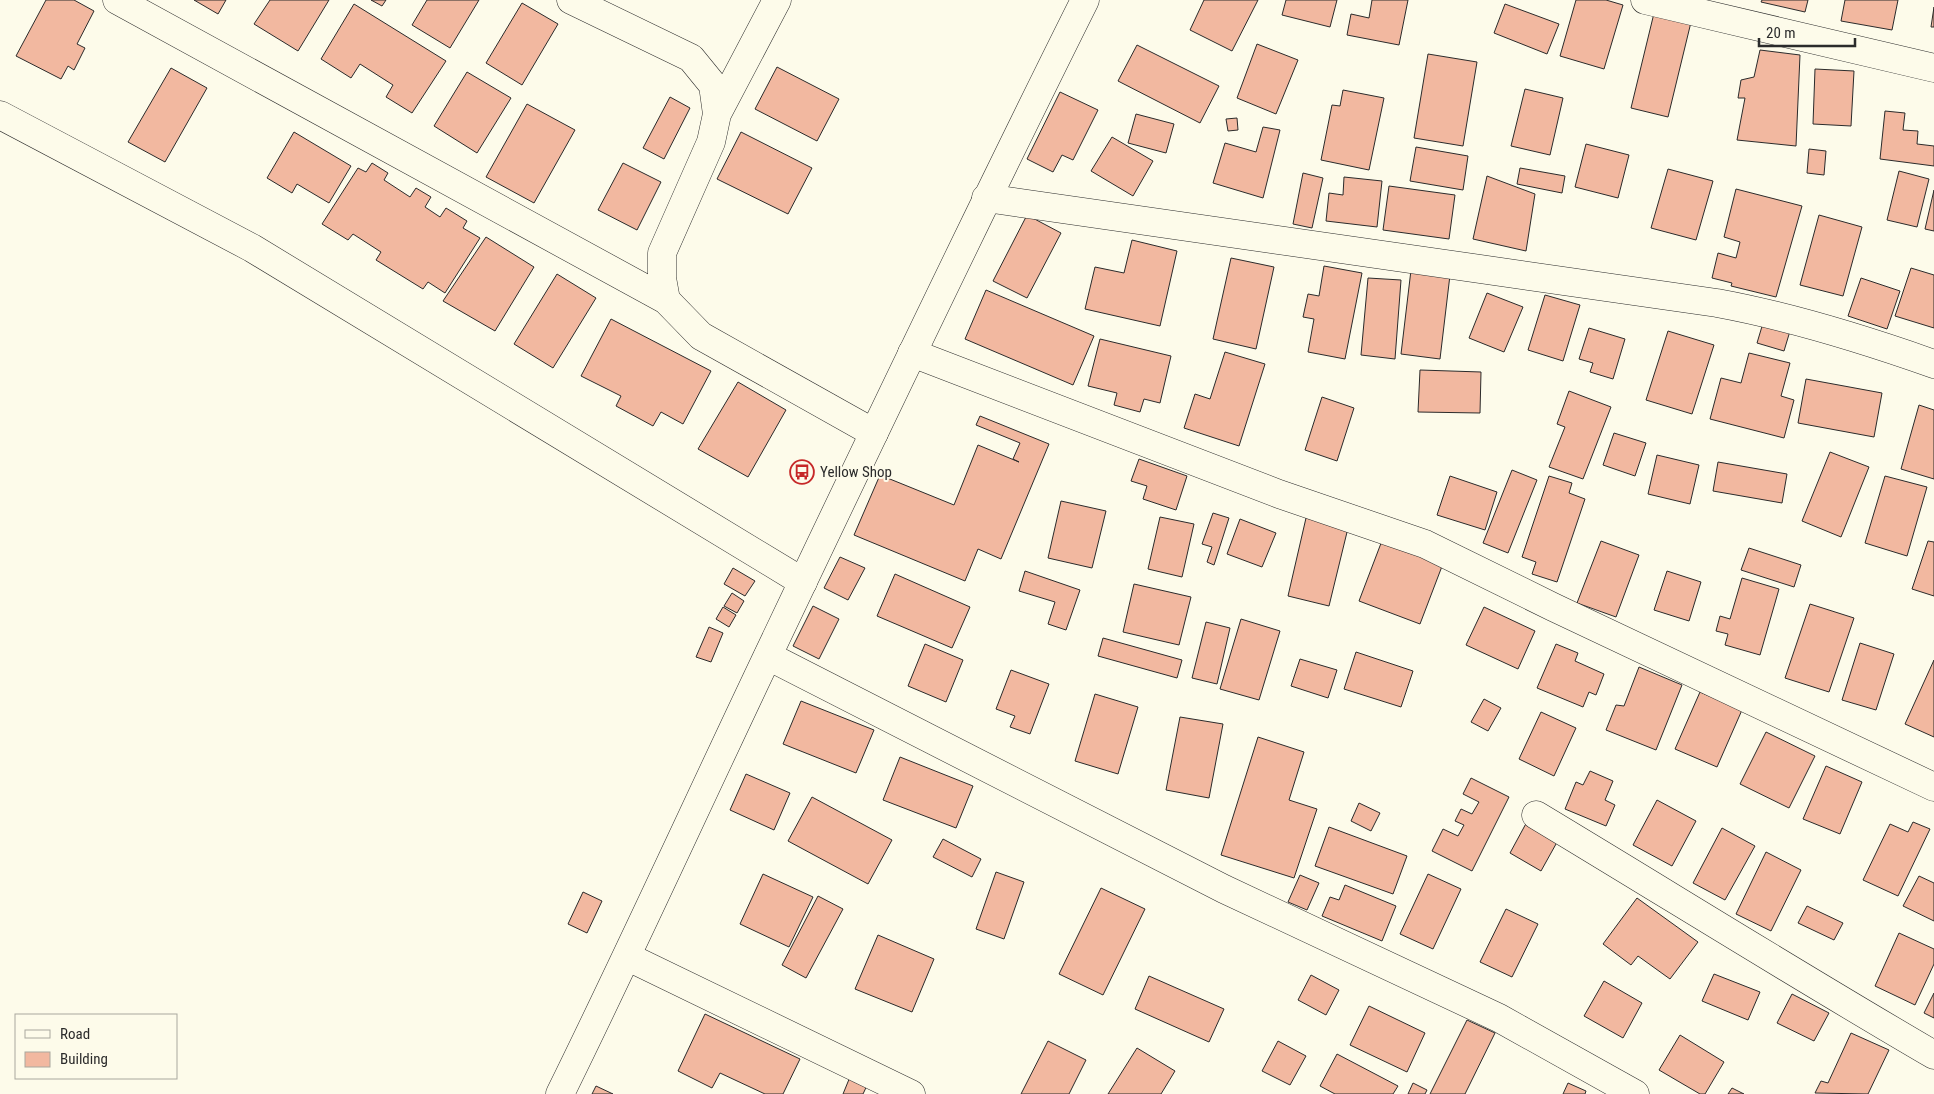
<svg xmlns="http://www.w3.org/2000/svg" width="1934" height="1094" viewBox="0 0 1934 1094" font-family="'Roboto Condensed',sans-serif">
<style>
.building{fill:#f2b8a0;stroke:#2b2b2b}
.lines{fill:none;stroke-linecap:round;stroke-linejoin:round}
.street-casing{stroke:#2b2b2b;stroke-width:29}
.secondary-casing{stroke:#2b2b2b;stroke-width:29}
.street{stroke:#fdfbea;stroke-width:28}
.secondary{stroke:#fdfbea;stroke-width:28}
.labels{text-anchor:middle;stroke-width:4;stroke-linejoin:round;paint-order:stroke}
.poi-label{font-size:15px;fill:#2b2b2b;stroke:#fdfbea;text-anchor:start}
</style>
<rect width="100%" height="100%" fill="#fdfbea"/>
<!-- building -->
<path class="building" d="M46,0H74L94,11L77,44L85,48L74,70L68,66L61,79L16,56Z
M194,0H226L218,14Z
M270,0H329L298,51L254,24Z
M371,0H386L382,6Z
M427,0H479L450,48L412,25Z
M1204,0H1258L1232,51L1190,30Z
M1286,0H1337L1330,27L1282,15Z
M1372,0H1408L1399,45L1347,35L1351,14L1369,18Z
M1576,0H1606L1623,5L1604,69L1560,56Z
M1762,0H1808L1805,12L1761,2Z
M1845,0H1898L1892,30L1841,21Z
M522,3L558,24L522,85L486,63Z
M354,4L446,61L412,113L386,97L393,85L360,64L351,78L321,59Z
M1505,4L1559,24L1547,54L1494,33Z
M1934,7V27H1931Z
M1655,9L1692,18L1668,117L1631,108Z
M1257,44L1298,60L1276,114L1237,98Z
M1137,45L1219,86L1200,123L1118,81Z
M1760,50L1800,55L1796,146L1737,140L1745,98H1738L1741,80L1754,77Z
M1428,54L1477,62L1463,146L1414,138Z
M777,67L839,99L817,141L755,109Z
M171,68L207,88L165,162L128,142Z
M1815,69L1854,71L1851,126L1813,124Z
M467,72L511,98L477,153L434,126Z
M1525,89L1563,98L1550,155L1511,146Z
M1343,90L1384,98L1369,170L1321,160L1332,105L1340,106Z
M1060,92L1098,110L1073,160L1062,155L1053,172L1027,159Z
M670,97L690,108L664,159L643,148Z
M527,104L575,130L534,203L486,177Z
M1885,111L1905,113L1903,130L1918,131L1917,144L1934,146V166L1880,159Z
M1136,114L1174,124L1166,153L1128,143Z
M1237,118L1238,130L1228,131L1226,119Z
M1263,127L1280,130L1263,198L1213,183L1225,143L1256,152Z
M294,132L351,166L329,203L297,184L292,193L267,178Z
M741,132L812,168L788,214L717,179Z
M1112,137L1153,161L1133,196L1091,171Z
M1586,144L1629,155L1618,198L1575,187Z
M1416,147L1468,156L1463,190L1410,181Z
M1809,149L1826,151L1824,175L1807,173Z
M372,163L388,173L384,180L410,197L416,188L431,197L425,207L440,217L446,208L467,221L463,228L480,238L445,293L428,282L423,289L376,260L381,252L353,234L348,240L322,224L358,168L366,172Z
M623,163L661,182L637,230L598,210Z
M1520,168L1565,176L1562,193L1517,184Z
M1668,169L1713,181L1696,240L1651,228Z
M1899,171L1929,179L1917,227L1887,220Z
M1303,173L1323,178L1312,228L1293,224Z
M1487,176L1535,194L1526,251L1473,239Z
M1344,177L1382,181L1377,227L1326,221L1329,193L1343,195Z
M1389,186L1455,195L1449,239L1383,230Z
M1736,189L1802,206L1776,297L1731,286L1732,283L1712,278L1718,253L1736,258L1740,242L1724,237Z
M1934,190V231L1925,229Z
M1027,215L1061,233L1027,298L993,281Z
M1819,215L1862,227L1843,296L1800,285Z
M486,237L534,267L495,331L443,301Z
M1132,240L1177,251L1160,326L1085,309L1095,267L1124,273Z
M1231,258L1274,267L1256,349L1213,339Z
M1324,266L1362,273L1345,359L1308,352L1314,319L1303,317L1308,294L1319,296Z
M1911,268L1934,275V328L1895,316Z
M1411,270L1450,275L1440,359L1401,354Z
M557,274L596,298L553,368L514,344Z
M1368,278L1401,280L1395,359L1361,355Z
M1861,278L1900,291L1887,329L1848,316Z
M986,290L1094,336L1073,385L965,339Z
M1487,293L1523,307L1504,352L1469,338Z
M1545,295L1580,305L1563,361L1528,350Z
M611,319L711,371L683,424L661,412L653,426L616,406L621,396L581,376Z
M1763,323L1790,331L1784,351L1757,343Z
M1589,328L1625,339L1613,379L1590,372L1593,363L1579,359Z
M1668,331L1714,345L1692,414L1646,400Z
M1100,339L1171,356L1160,403L1144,399L1140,412L1114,405L1117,393L1088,386Z
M1225,352L1265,364L1239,446L1184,428L1195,394L1210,399Z
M1749,353L1790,363L1781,396L1794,400L1784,438L1710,419L1721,378L1741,383Z
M1420,370L1481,372L1480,413L1418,412Z
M1806,379L1882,393L1874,437L1798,423Z
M738,382L786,410L748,477L698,449Z
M1569,391L1611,407L1583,479L1549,467L1565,427L1557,424Z
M1322,397L1354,408L1337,461L1305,450Z
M1919,405L1934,410V479L1901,469Z
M980,416L1049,444L1001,559L978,549L965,581L854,535L880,475L954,505L978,445L1019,462L1013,459L1020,443L976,425Z
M1614,433L1646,443L1635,476L1603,465Z
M1830,452L1869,467L1841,537L1802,521Z
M1657,455L1699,465L1690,504L1648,494Z
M1139,459L1187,476L1176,510L1143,499L1147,486L1131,481Z
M1718,462L1787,474L1782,503L1713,491Z
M1512,470L1537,480L1508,553L1483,543Z
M1450,476L1497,492L1485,530L1437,515Z
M1549,476L1572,483L1569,493L1585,499L1557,582L1532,574L1536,562L1522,557Z
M1885,476L1927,487L1907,556L1865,543Z
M1061,501L1106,511L1092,568L1048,558Z
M1213,513L1229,518L1214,565L1207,562L1212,547L1202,544Z
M1160,517L1194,524L1182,577L1148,569Z
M1306,518L1348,528L1329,606L1288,596Z
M1240,519L1276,533L1262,567L1227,554Z
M1383,538L1444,561L1420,624L1359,601Z
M1601,541L1639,555L1616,617L1577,603Z
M1928,541L1934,542V596L1912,589Z
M1749,548L1801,565L1794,587L1741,570Z
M840,557L865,568L848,600L824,588Z
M733,568L755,581L745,596L724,584Z
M1025,571L1080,590L1066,630L1048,624L1055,602L1019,591Z
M1667,571L1701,582L1689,621L1654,610Z
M895,574L970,607L952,648L877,616Z
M1742,578L1779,589L1760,655L1725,645L1728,634L1716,631L1720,616L1730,619Z
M1134,584L1191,597L1179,645L1123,632Z
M732,593L744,601L737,613L724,606Z
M1810,604L1854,618L1829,692L1785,678Z
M813,606L839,619L819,659L793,646Z
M723,607L736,615L729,627L716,619Z
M1484,607L1535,631L1518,669L1466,645Z
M1241,619L1280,631L1259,700L1220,689Z
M1206,622L1230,628L1217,684L1192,678Z
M709,627L723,633L711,662L696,657Z
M1103,638L1182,660L1177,678L1098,656Z
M1860,643L1894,654L1876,710L1842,700Z
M925,644L963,660L946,702L908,686Z
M1556,644L1578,653L1575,661L1604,674L1596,695L1589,692L1583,707L1537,688Z
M1356,652L1413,671L1401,707L1344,689Z
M1300,659L1337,670L1328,698L1291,686Z
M1934,660V737L1905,724Z
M1639,667L1682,685L1656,750L1606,730L1616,705L1624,706Z
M1011,670L1049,684L1030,734L1010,727L1015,716L996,709Z
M1700,692L1742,710L1717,767L1675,749Z
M1095,694L1138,707L1118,774L1075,761Z
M1484,699L1501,708L1488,731L1471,722Z
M801,701L874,730L856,773L783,744Z
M1541,712L1576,728L1554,776L1519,759Z
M1180,717L1223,724L1209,798L1166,790Z
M1766,732L1815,756L1789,808L1740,784Z
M1258,737L1304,752L1289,800L1317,809L1294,878L1221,855Z
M900,757L973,786L956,828L883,800Z
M1826,766L1862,782L1840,834L1803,819Z
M1590,771L1613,781L1605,800L1615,805L1606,826L1565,809L1576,782L1583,785Z
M746,774L790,793L774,830L730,810Z
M1471,778L1509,797L1472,871L1432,851L1443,829L1458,836L1464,825L1455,821L1461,809L1472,814L1479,802L1463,794Z
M812,797L892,840L868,884L788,841Z
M1657,800L1696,821L1672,866L1633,845Z
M1359,803L1380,813L1371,831L1351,821Z
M1529,818L1561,835L1541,871L1510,853Z
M1913,822L1930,829L1898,896L1863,880L1890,824L1908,832Z
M1329,827L1407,856L1393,894L1315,866Z
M1722,828L1755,846L1725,900L1693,883Z
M943,839L981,859L972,877L933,857Z
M1766,852L1801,870L1771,931L1736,914Z
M996,872L1024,882L1004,939L976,929Z
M763,874L813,897L789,947L740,924Z
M1428,874L1461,889L1433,949L1400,934Z
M1300,875L1319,883L1307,910L1288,902Z
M1919,876L1934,883V921L1903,906Z
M1345,885L1396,906L1382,941L1322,916L1330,897L1339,900Z
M1101,888L1145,909L1103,995L1059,974Z
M583,892L602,901L587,933L568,924Z
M818,896L843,909L806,978L782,965Z
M1637,898L1698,942L1670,979L1638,956L1631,965L1603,944Z
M1807,906L1843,923L1834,940L1798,923Z
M1506,909L1538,924L1512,977L1480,962Z
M1899,933L1934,949V964L1915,1005L1875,986Z
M878,935L934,959L912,1012L855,989Z
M1714,974L1760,992L1748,1020L1702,1001Z
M1311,975L1339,990L1326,1015L1298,1000Z
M1149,976L1224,1009L1209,1042L1135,1009Z
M1604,981L1642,1003L1623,1038L1584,1016Z
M1934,993V1018L1924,1013Z
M1792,994L1829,1013L1814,1041L1777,1023Z
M1369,1006L1425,1033L1407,1072L1350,1045Z
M705,1014L800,1059L783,1094H765L720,1073L712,1088L678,1071Z
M1467,1020L1495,1033L1465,1094H1430Z
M1851,1033L1889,1050L1868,1094L1815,1093L1821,1081L1828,1083Z
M1680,1035L1724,1062L1705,1094H1700L1659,1070Z
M1048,1041L1086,1060L1069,1094H1021Z
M1278,1041L1306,1056L1290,1085L1262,1071Z
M1137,1048L1175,1071L1161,1094H1108Z
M1337,1054L1398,1086L1393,1094H1335L1320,1086Z
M852,1072L870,1079L863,1094H843Z
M1413,1083L1427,1090L1425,1094H1408Z
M1568,1083L1586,1091L1585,1094H1563Z
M596,1086L613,1094H592Z
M1732,1088L1744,1094H1728Z"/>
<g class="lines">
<!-- street casing -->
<g class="street-casing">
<path id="street" d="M117,0L666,300
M571,0L691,58L713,85L717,114L711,142L662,253V278L666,300L701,336L874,433
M1645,0L1934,68
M717,114L777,0
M0,115L252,248L803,582
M986,198L1717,303C1788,316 1866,340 1934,364
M912,353L1279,494L1425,544L1553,607L1934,787
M768,656L1224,889L1499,1018L1635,1094
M1536,815C1669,895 1800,977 1934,1055
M628,957L911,1094"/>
</g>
<!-- secondary casing -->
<g class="secondary-casing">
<path id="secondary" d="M560,1094C632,948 699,800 769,653C873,434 977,216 1085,0"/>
</g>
<!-- street -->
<use href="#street" class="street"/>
<!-- secondary -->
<use href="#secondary" class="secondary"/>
</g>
<!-- icons -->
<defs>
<g id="bus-ring" transform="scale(1.25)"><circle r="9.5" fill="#fdfbea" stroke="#c62828" stroke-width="1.5"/><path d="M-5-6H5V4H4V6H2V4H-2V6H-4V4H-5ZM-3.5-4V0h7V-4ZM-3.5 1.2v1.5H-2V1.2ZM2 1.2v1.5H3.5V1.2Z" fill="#c62828"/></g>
</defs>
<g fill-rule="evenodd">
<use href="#bus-ring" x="802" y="472"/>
</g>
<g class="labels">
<!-- poi labels -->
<g class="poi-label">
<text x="820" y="477">Yellow Shop</text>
</g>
</g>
<!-- legend -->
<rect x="15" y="1014" width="162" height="65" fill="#fdfbea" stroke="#a9a89e"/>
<rect x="25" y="1030" width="25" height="8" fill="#fdfbea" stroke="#a9a89e"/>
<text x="60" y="1039" font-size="15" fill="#2b2b2b">Road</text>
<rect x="25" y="1052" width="25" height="15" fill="#f2b8a0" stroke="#a9a89e"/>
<text x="60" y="1064" font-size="15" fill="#2b2b2b">Building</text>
<!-- scale -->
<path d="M1759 38v8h96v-8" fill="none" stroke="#2b2b2b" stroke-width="2.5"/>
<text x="1766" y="38" font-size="15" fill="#2b2b2b" stroke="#fdfbea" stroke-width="4" paint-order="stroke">20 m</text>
</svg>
